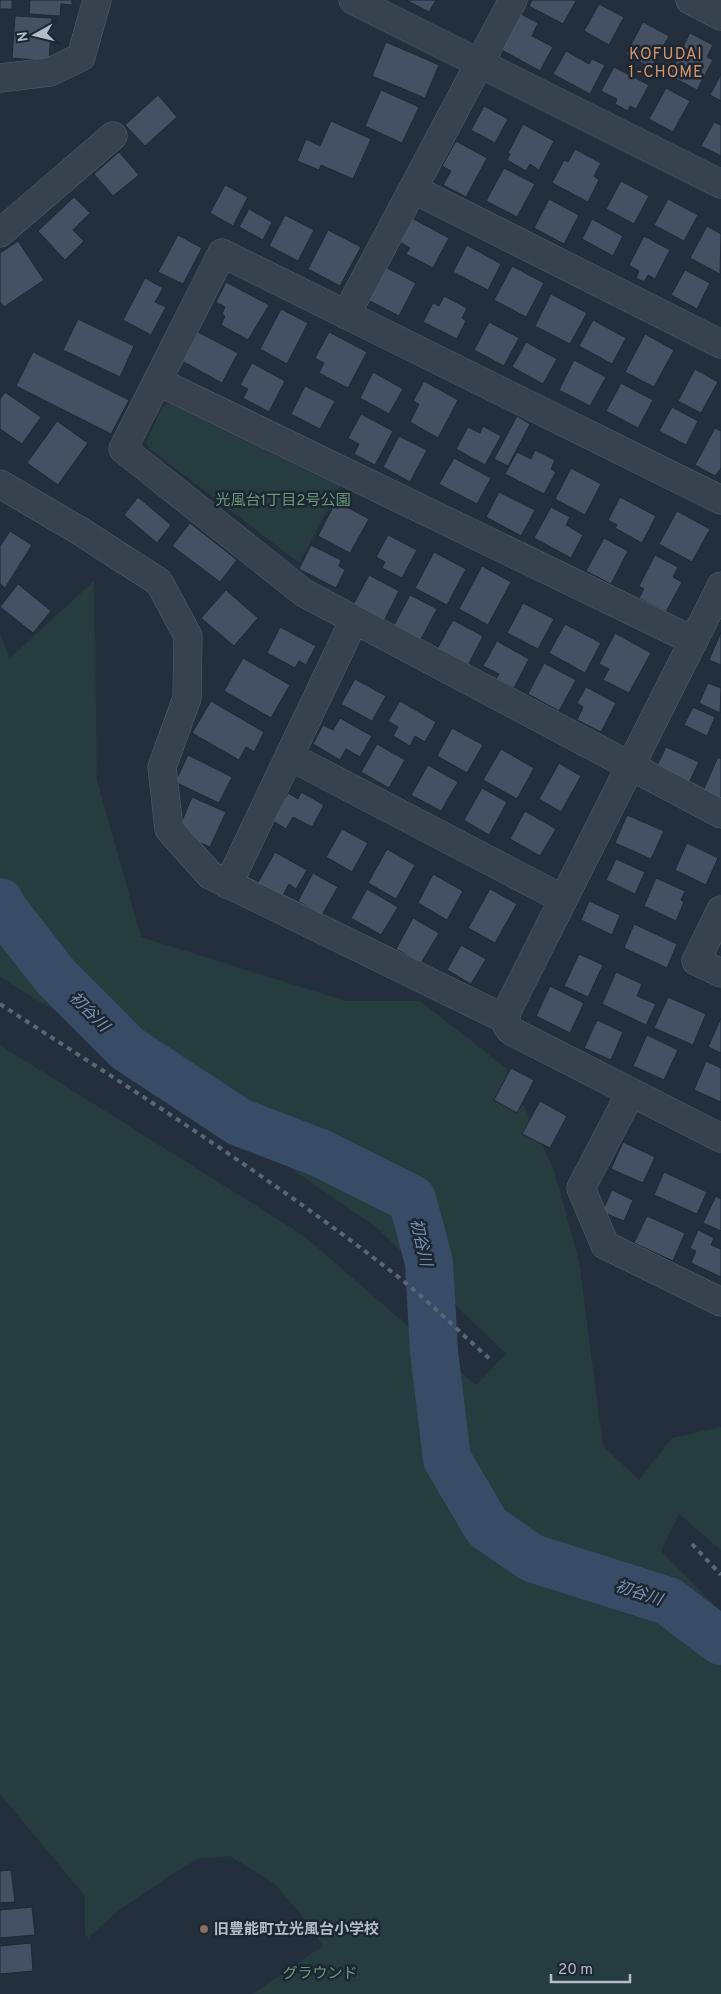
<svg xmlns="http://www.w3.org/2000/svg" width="721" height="1994" viewBox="0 0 721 1994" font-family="Overpass,'Noto Sans JP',sans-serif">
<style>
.green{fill:#263c3f}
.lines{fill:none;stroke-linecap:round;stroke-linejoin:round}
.river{stroke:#394c67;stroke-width:48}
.building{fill:#455162;stroke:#1f2835}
.minor-casing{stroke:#565f6c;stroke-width:29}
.minor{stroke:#38414e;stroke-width:28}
.rail{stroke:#5a6575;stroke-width:4;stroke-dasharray:5 5;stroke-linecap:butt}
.education-dot{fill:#8d6e63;stroke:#1d2633;stroke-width:2}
.labels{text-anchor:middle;stroke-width:5;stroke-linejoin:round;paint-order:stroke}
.park-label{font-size:15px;fill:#6b9a76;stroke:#1d2633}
.poi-label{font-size:15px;font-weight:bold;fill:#b4bcc9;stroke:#1d2633;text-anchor:start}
.neighbourhood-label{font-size:16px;letter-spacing:1px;fill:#d59563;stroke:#1d2633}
.water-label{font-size:16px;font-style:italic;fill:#7c92b1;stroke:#1d2633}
</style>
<rect width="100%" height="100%" fill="#242f3e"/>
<!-- green -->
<path class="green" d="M173,402L342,483L299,563L150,449L146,443L162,407Z
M94,581L97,780L141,937L346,1001H420L506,1068L554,1170L579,1261L603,1446L639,1480L672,1438L721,1427V1550L679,1514L661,1551L721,1612V1994H252L323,1946L308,1923L275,1884L230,1856L198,1859L171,1875L119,1910L88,1938L85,1934V1896L0,1794V1045L304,1236L476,1385L506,1354L376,1227L118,1050L0,977V635L10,658Z"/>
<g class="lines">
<!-- river -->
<path class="river" d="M0,902L3,909L56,977L128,1049L239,1122L320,1153L412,1199L429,1262L434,1352L447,1459L487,1527L532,1558L668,1601L721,1641"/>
</g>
<!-- building -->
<path class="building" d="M0,0H12V9H0Z
M30,0H72V5L61,4L60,16L29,14Z
M406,0H436L429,12Z
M532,0H574L576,1L563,24L529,6Z
M599,4L624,17L609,45L584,31Z
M519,13L538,23L532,36L553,47L540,71L500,49Z
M15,16L52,18L49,61L12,58Z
M643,22L669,36L651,68L626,54Z
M690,33L713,45L707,57L713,60L697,90L669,75Z
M386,42L439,65L425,98L372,76Z
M566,51L589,64L592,59L605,65L590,94L553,74Z
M614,67L649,85L636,109L630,106L628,111L615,104L617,99L601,91Z
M721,74V101L710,95Z
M666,88L690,101L673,132L649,119Z
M381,90L419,107L402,143L365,126Z
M158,95L177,117L145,146L125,125Z
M484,106L508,119L495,143L471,130Z
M331,121L371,139L353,179L321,165L319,170L297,161L306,139L320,146Z
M714,122L721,125V156L701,146Z
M523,124L554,141L539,170L530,164L526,171L507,160L510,154L508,153Z
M456,141L487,158L466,197L443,185L451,171L442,166Z
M575,149L601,163L594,176L599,180L588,202L552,183L564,160L568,162Z
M119,152L139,175L113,196L94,174Z
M504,168L535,184L517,217L486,201Z
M621,181L649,196L634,224L606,209Z
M225,185L248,197L233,226L210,213Z
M74,197L90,213L73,230L84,241L65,260L38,231Z
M549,199L579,215L564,244L534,228Z
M668,199L698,215L684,241L654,225Z
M249,209L272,222L263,240L239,227Z
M285,215L314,230L298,261L269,246Z
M410,217L449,238L433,268L406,254L410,248L398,241Z
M592,219L623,236L613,256L582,239Z
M707,226L721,234L720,274L690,258Z
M328,230L361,247L340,286L308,269Z
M178,235L202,248L183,284L158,272Z
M644,236L670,250L655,279L648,275L644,282L636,278L639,271L629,265Z
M18,241L44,280L4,307L0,302V253Z
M467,245L501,264L488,290L453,272Z
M512,266L544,283L526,317L494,300Z
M385,267L416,283L399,316L368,300Z
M685,270L710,283L697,309L671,295Z
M145,278L163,288L155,302L166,307L151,335L123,320Z
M226,282L269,305L248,340L221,325L225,316L222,314L225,307L216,302Z
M551,294L587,313L570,344L535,326Z
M444,296L467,308L462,318L466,321L457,339L423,322L433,303L439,306Z
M281,309L308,323L287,364L260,349Z
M78,319L134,346L120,377L63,350Z
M593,320L626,338L612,364L579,346Z
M489,322L519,338L504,366L474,350Z
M198,332L238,353L222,383L182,361Z
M329,332L367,352L348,388L319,373L324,363L315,358Z
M645,334L674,350L654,387L625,372Z
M526,342L557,359L543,384L512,367Z
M33,352L129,400L111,434L16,386Z
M574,360L606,377L590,406L559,390Z
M252,363L285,381L269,412L243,398L248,389L240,385Z
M695,369L718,382L701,413L678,401Z
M373,372L403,389L389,414L360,398Z
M424,381L458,400L438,438L410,422L419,404L413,401Z
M621,383L653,400L638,428L606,411Z
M305,386L335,401L320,429L291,414Z
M5,392L41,417L22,444L0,429V399Z
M672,407L698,421L686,445L659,431Z
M361,414L393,431L375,465L354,454L359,444L348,438Z
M517,416L530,424L508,466L494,459Z
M57,421L88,443L58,485L27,463Z
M483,426L501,436L485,465L456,449L468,427L480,433Z
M715,428L721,431V468L715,476L695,465Z
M399,436L427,450L410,482L383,467Z
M535,450L555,460L551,469L556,472L544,494L505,474L517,452L531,459Z
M454,458L491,478L477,504L439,484Z
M571,468L601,484L585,515L555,499Z
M499,492L535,510L521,536L486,517Z
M138,497L171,525L157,543L124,515Z
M620,497L656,516L642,543L615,528L617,525L608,520Z
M336,501L369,519L350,553L318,536Z
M551,507L570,517L566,525L583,535L571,558L534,538Z
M677,511L710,529L692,562L659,544Z
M190,523L237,560L220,582L172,546Z
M10,531L32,545L5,588L0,584V546Z
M388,535L417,550L402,578L382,568L385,562L376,557Z
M604,538L628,551L611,584L586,571Z
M311,545L341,560L339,566L345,570L336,588L299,569Z
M434,552L466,569L447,605L415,588Z
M655,555L678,567L673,577L682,582L666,612L639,598L644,589L639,586Z
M482,566L511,582L488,625L459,609Z
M369,575L399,591L383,623L352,607Z
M18,584L51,611L33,633L0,607Z
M226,590L258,618L234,646L201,618Z
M410,595L437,609L419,643L392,629Z
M523,603L554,619L538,649L507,633Z
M453,620L483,636L468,665L437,649Z
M565,624L601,643L585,673L549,653Z
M280,627L316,646L306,665L299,661L295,668L267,653Z
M721,632V665L709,660Z
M615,633L651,653L629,693L603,680L609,669L599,664Z
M497,641L529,659L514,688L496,679L499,674L483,666Z
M243,658L290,685L271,718L224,691Z
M544,663L576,680L559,711L528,694Z
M355,679L386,696L372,721L341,704Z
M708,683L721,688L720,713L699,703Z
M586,687L616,703L601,732L577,720L583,707L577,703Z
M211,701L264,732L254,752L246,747L239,760L192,733Z
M400,701L436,722L425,742L415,736L410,746L393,736L398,727L388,721Z
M693,707L715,717L707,736L684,725Z
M340,718L372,736L360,757L346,749L340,760L313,744L323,725L333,730Z
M452,728L483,745L467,773L437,756Z
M377,744L405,760L389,788L361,772Z
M666,747L699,762L686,789L655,770Z
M501,749L534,768L517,799L483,780Z
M188,755L232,777L219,803L175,782Z
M718,757L721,759V802L702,793Z
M559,763L581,776L561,812L539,799Z
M428,765L458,782L441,811L411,795Z
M482,788L507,802L489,835L464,820Z
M301,792L324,805L312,827L293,817L286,829L273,821L288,793L298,799Z
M192,797L226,812L210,847L177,833Z
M525,811L556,829L540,856L510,839Z
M627,815L664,831L651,859L615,843Z
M342,829L368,843L352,872L326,857Z
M687,843L718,858L706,885L675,870Z
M387,849L415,865L396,899L368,883Z
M275,852L307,870L296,889L289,884L280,901L256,886Z
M616,859L645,872L635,894L606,880Z
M313,873L338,887L322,915L298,901Z
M433,874L463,891L447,920L418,903Z
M656,878L685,891L681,900L684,902L676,921L644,906Z
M367,889L398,907L381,935L351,918Z
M490,889L517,904L495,943L468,928Z
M589,901L620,915L612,935L581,920Z
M413,918L439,933L421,963L396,949Z
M634,924L677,944L667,968L624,948Z
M461,945L486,959L471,984L447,970Z
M579,954L603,965L588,997L564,986Z
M616,972L642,984L637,996L656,1004L646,1025L602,1004Z
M550,986L584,1003L570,1033L536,1016Z
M668,997L706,1014L693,1045L654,1028Z
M721,1018V1053L708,1047Z
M597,1020L623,1032L611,1060L584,1048Z
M647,1035L678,1050L664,1080L633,1066Z
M706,1061L721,1068V1102L694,1090Z
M511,1068L534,1080L517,1113L494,1100Z
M540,1101L567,1116L550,1148L522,1134Z
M623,1142L655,1157L643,1183L611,1169Z
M664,1172L707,1192L697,1214L654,1195Z
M612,1190L633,1200L624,1221L602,1212Z
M716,1196L721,1199V1231L703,1223Z
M647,1216L685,1233L673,1261L634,1243Z
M698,1230L714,1238L711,1245L721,1249V1277L691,1263L696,1251L690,1248Z
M11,1870L15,1902L0,1903V1871Z
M32,1907L35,1935L0,1938V1910Z
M31,1943L33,1971L0,1974V1946Z"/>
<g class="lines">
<!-- minor casing -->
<g class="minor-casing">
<path id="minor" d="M353,0L721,184
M690,0L721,16
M0,78L50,72L81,57L97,0
M413,189L721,344
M0,233L113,136
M346,315L513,0
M157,381L694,641
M0,484L80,531L159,582L188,636L187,698L162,767L169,829L210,875L505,1019
M721,500L222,253L123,449L304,593L721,814
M721,586L508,1009C505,1019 504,1026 513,1032L721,1138
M289,756L563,899
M228,885L354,620
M721,910L696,961L721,973
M631,1092L581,1188L605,1245L721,1302"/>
</g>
<!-- minor -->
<use href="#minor" class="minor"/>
<!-- rail -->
<path class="rail" d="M0,1004C134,1091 271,1177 397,1276C429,1301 459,1332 490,1359
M692,1544L721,1575"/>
</g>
<!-- markers -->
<circle class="education-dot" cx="204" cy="1929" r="5"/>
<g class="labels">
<!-- park labels -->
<g class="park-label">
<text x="283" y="505">光風台1丁目2号公園</text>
<text x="320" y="1978">グラウンド</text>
</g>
<!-- poi labels -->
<g class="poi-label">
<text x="214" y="1934">旧豊能町立光風台小学校</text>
</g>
<!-- neighbourhood labels -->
<g class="neighbourhood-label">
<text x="666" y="59">KOFUDAI<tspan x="666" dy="18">1-CHOME</tspan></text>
</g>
<!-- water labels -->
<g class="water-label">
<text transform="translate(90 1011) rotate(45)" y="6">初谷川</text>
<text transform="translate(422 1242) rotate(77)" y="6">初谷川</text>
<text transform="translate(639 1592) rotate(18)" y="6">初谷川</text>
</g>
</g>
<!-- north arrow -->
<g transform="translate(35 35) rotate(262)" stroke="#1d2633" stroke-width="4" paint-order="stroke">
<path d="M0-4L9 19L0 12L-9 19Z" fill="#b4bcc9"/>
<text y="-8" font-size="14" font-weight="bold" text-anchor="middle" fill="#b4bcc9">N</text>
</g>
<!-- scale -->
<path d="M551 1974v8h79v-8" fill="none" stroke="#b4bcc9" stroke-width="2.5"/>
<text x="558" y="1974" font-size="15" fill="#b4bcc9" stroke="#1d2633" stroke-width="4" paint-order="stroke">20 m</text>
</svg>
